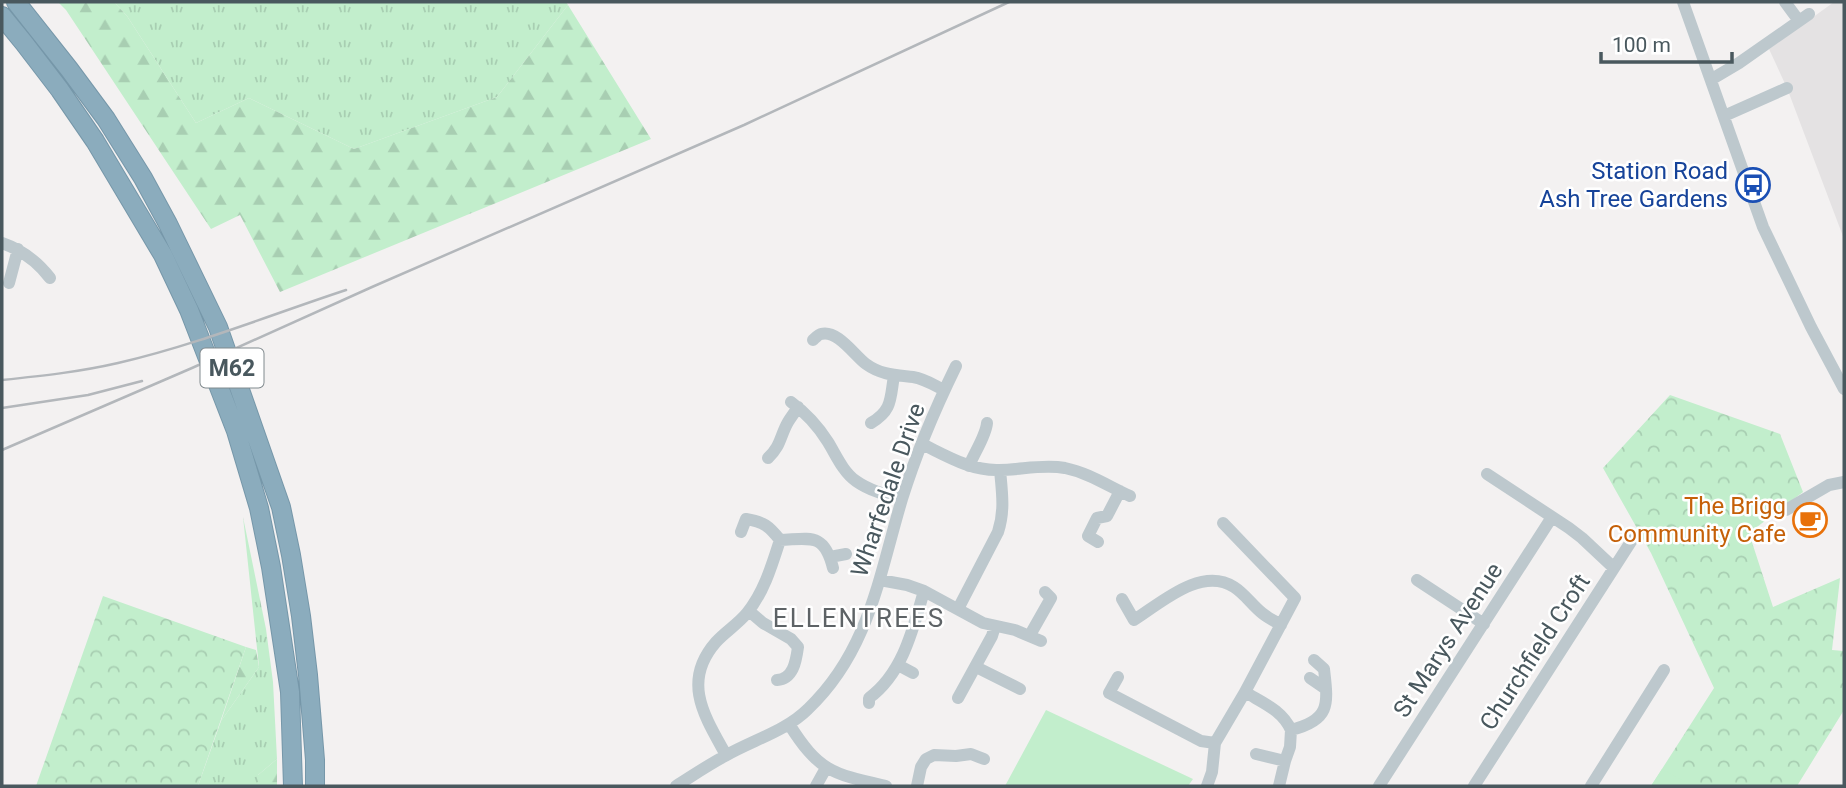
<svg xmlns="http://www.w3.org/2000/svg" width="1846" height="788" viewBox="0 0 1846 788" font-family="Roboto,sans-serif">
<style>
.education{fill:#e4e2e3}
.grass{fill:url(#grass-tufts)}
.forest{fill:url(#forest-firs)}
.park{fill:url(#park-crowns)}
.garden{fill:#c2eecc}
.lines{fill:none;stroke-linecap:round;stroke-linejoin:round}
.highway-casing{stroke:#7697a9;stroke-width:20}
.minor{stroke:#bdc8cd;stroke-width:12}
.highway{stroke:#8bacbd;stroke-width:18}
.rail{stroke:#b3b7bb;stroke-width:2.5}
.labels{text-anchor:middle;stroke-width:5;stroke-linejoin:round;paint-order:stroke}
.shield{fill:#fff;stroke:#808a8e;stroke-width:2}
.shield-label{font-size:23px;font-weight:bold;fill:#49585e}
.transit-label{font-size:24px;fill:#164399;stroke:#fff;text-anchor:end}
.street-label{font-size:24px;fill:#49585e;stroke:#fff}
.food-label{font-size:24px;fill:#c56008;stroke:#fff;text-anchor:end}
.neighbourhood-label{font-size:26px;letter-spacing:2px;fill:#5e6366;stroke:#fff}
</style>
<defs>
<pattern id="grass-tufts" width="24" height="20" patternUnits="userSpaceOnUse" patternTransform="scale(1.75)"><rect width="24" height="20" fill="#c2eecc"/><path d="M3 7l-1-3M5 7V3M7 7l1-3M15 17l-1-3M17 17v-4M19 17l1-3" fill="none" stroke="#a8ceb2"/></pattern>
<pattern id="forest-firs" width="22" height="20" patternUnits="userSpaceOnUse" patternTransform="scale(1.75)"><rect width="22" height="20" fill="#c2eecc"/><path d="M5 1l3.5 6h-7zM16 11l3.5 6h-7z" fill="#a8ceb2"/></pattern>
<pattern id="park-crowns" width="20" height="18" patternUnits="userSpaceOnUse" patternTransform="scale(1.75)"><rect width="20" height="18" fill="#c2eecc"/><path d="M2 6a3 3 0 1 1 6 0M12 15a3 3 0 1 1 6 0" fill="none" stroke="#a8ceb2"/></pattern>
</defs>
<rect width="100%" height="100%" fill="#f3f1f1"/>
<!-- education -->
<path class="education" d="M1834,2H1844V239L1787,88L1769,49Z"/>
<!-- grass -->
<path class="grass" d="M114,2H566L568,5L497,97L354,149L249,98L196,123L127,16Z
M243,517L266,629L273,682L277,759L258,775V786H198L221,721L259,667Z"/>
<!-- forest -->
<path class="forest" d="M58,2H114L127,16L196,123L249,98L354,149L497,97L568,5L651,139L280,292L240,215L211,229L66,10Z
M246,647L256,650L259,667L221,721Z
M277,759V786H258V775Z"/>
<!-- park -->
<path class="park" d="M1670,395L1780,434L1803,492L1749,533L1773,607L1840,578L1832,650L1844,651V710L1797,786H1651L1714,688L1651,553L1603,468Z
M103,596L246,647L198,786H36Z"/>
<!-- garden -->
<path class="garden" d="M1046,710L1193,779L1188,786H1005Z
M1662,769L1693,786H1651Z"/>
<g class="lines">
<!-- highway casing -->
<g class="highway-casing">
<path id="highway" d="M16,2L69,69L106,119L143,178L168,224L218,327L281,507L291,555L301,616L308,675L315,760V786
M2,16L24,43L60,90L95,141L163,255L189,310L236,431L259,508L271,567L290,692L293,786"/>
</g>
<!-- minor -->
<path class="minor" d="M1683,2L1763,227L1811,327L1844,389
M1785,2L1799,21
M1712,79L1739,63L1809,14
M1724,116L1787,88
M2,243C22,250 37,261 50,278
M9,283L18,249
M813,340C814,339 819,334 821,334C837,329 855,356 866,364C881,375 896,375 913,377C925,379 934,385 944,390
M791,402C806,413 818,426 828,442C836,455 843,472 856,481C870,491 887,495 902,499
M871,423C893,410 890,398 894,376
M922,444C947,456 971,471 999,470C1021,470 1042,464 1065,468C1089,473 1108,486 1130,496
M768,458C781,446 780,436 788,422C791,417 795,412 798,407
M969,466C974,453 986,436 987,423
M1487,474L1569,528L1582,538L1614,568
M1786,510L1829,485L1844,482
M741,532L746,519C764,522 769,526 780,540
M780,540C810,539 824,532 833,568
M1098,542L1088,536L1097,518L1107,516L1120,491
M830,557L846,554
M880,580L907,585L924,591L983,623L1015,630L1041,641
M1417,580L1484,624
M1122,599L1134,620C1161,603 1201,566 1234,587C1245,594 1252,605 1262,613C1268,618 1275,621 1281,625
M958,609L998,532C1005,511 1002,492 1000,470
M749,611L763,623L791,639L798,647C796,662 793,679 777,680
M1030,635L1051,598L1045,592
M898,665L913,673
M976,667L1020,689
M1118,677L1109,693L1201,741L1215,743
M1310,678L1326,689
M1245,692C1263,703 1282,710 1291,730C1331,720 1328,704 1324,669L1314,660
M958,698L992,636L995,626
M869,703V698C903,673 913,629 924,591
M789,724C819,772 833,774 886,786
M1256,754L1285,761L1290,747L1291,730
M726,755C705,717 681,682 716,642C725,632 738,624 747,613C764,592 772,565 780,540
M676,786C692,776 708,765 725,756C753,740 786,731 808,709C869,651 879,576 902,499C916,454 935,409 956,366
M816,786L826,768
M917,786L921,767L926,759L934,755L956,756L971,754L984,759
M1207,786L1212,772L1215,743L1245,692L1295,598L1223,523
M1279,786L1285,761
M1379,786L1552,517
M1474,786L1632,540
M1591,786L1664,670"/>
<!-- highway -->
<use href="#highway" class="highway"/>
<!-- rail -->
<path class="rail" d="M2,380C41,376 79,372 118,363C196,345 270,315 346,290
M2,408L88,395L142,381
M2,450L192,368L372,287L744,125L1009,2"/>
</g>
<!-- icons -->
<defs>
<g id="bus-ring" transform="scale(1.75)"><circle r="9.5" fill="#fff" stroke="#1a4fb4" stroke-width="1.5"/><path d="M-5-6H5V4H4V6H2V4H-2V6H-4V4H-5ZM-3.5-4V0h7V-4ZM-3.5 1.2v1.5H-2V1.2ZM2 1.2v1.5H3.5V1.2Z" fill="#1a4fb4"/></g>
<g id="cafe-ring" transform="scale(1.75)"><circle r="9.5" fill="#fff" stroke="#e8710a" stroke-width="1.5"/><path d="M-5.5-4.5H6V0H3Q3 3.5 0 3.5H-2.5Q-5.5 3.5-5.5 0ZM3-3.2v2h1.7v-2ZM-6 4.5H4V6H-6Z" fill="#e8710a"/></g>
</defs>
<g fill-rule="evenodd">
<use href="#bus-ring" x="1753" y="185"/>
<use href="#cafe-ring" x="1810" y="520"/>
</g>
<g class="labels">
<!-- shield labels -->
<rect class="shield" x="200.5" y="348.5" width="63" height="39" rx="5"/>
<g class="shield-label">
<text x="232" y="376">M62</text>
</g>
<!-- transit labels -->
<g class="transit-label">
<text x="1728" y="179">Station Road<tspan x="1728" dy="28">Ash Tree Gardens</tspan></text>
</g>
<!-- street labels -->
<g class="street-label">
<text transform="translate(888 490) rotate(-71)" y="8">Wharfedale Drive</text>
<text transform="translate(1448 640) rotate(-57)" y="8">St Marys Avenue</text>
<text transform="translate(1535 652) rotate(-57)" y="8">Churchfield Croft</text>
</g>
<!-- food labels -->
<g class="food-label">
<text x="1786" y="514">The Brigg<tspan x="1786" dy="28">Community Cafe</tspan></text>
</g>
<!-- neighbourhood labels -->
<g class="neighbourhood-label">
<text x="859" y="627">ELLENTREES</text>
</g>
</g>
<!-- border -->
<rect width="1846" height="788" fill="none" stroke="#49585e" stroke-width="7"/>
<!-- scale -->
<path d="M1601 52v10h131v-10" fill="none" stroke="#49585e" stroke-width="3.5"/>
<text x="1612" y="52" font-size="21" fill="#49585e" stroke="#ffffff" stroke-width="5" paint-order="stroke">100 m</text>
</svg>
